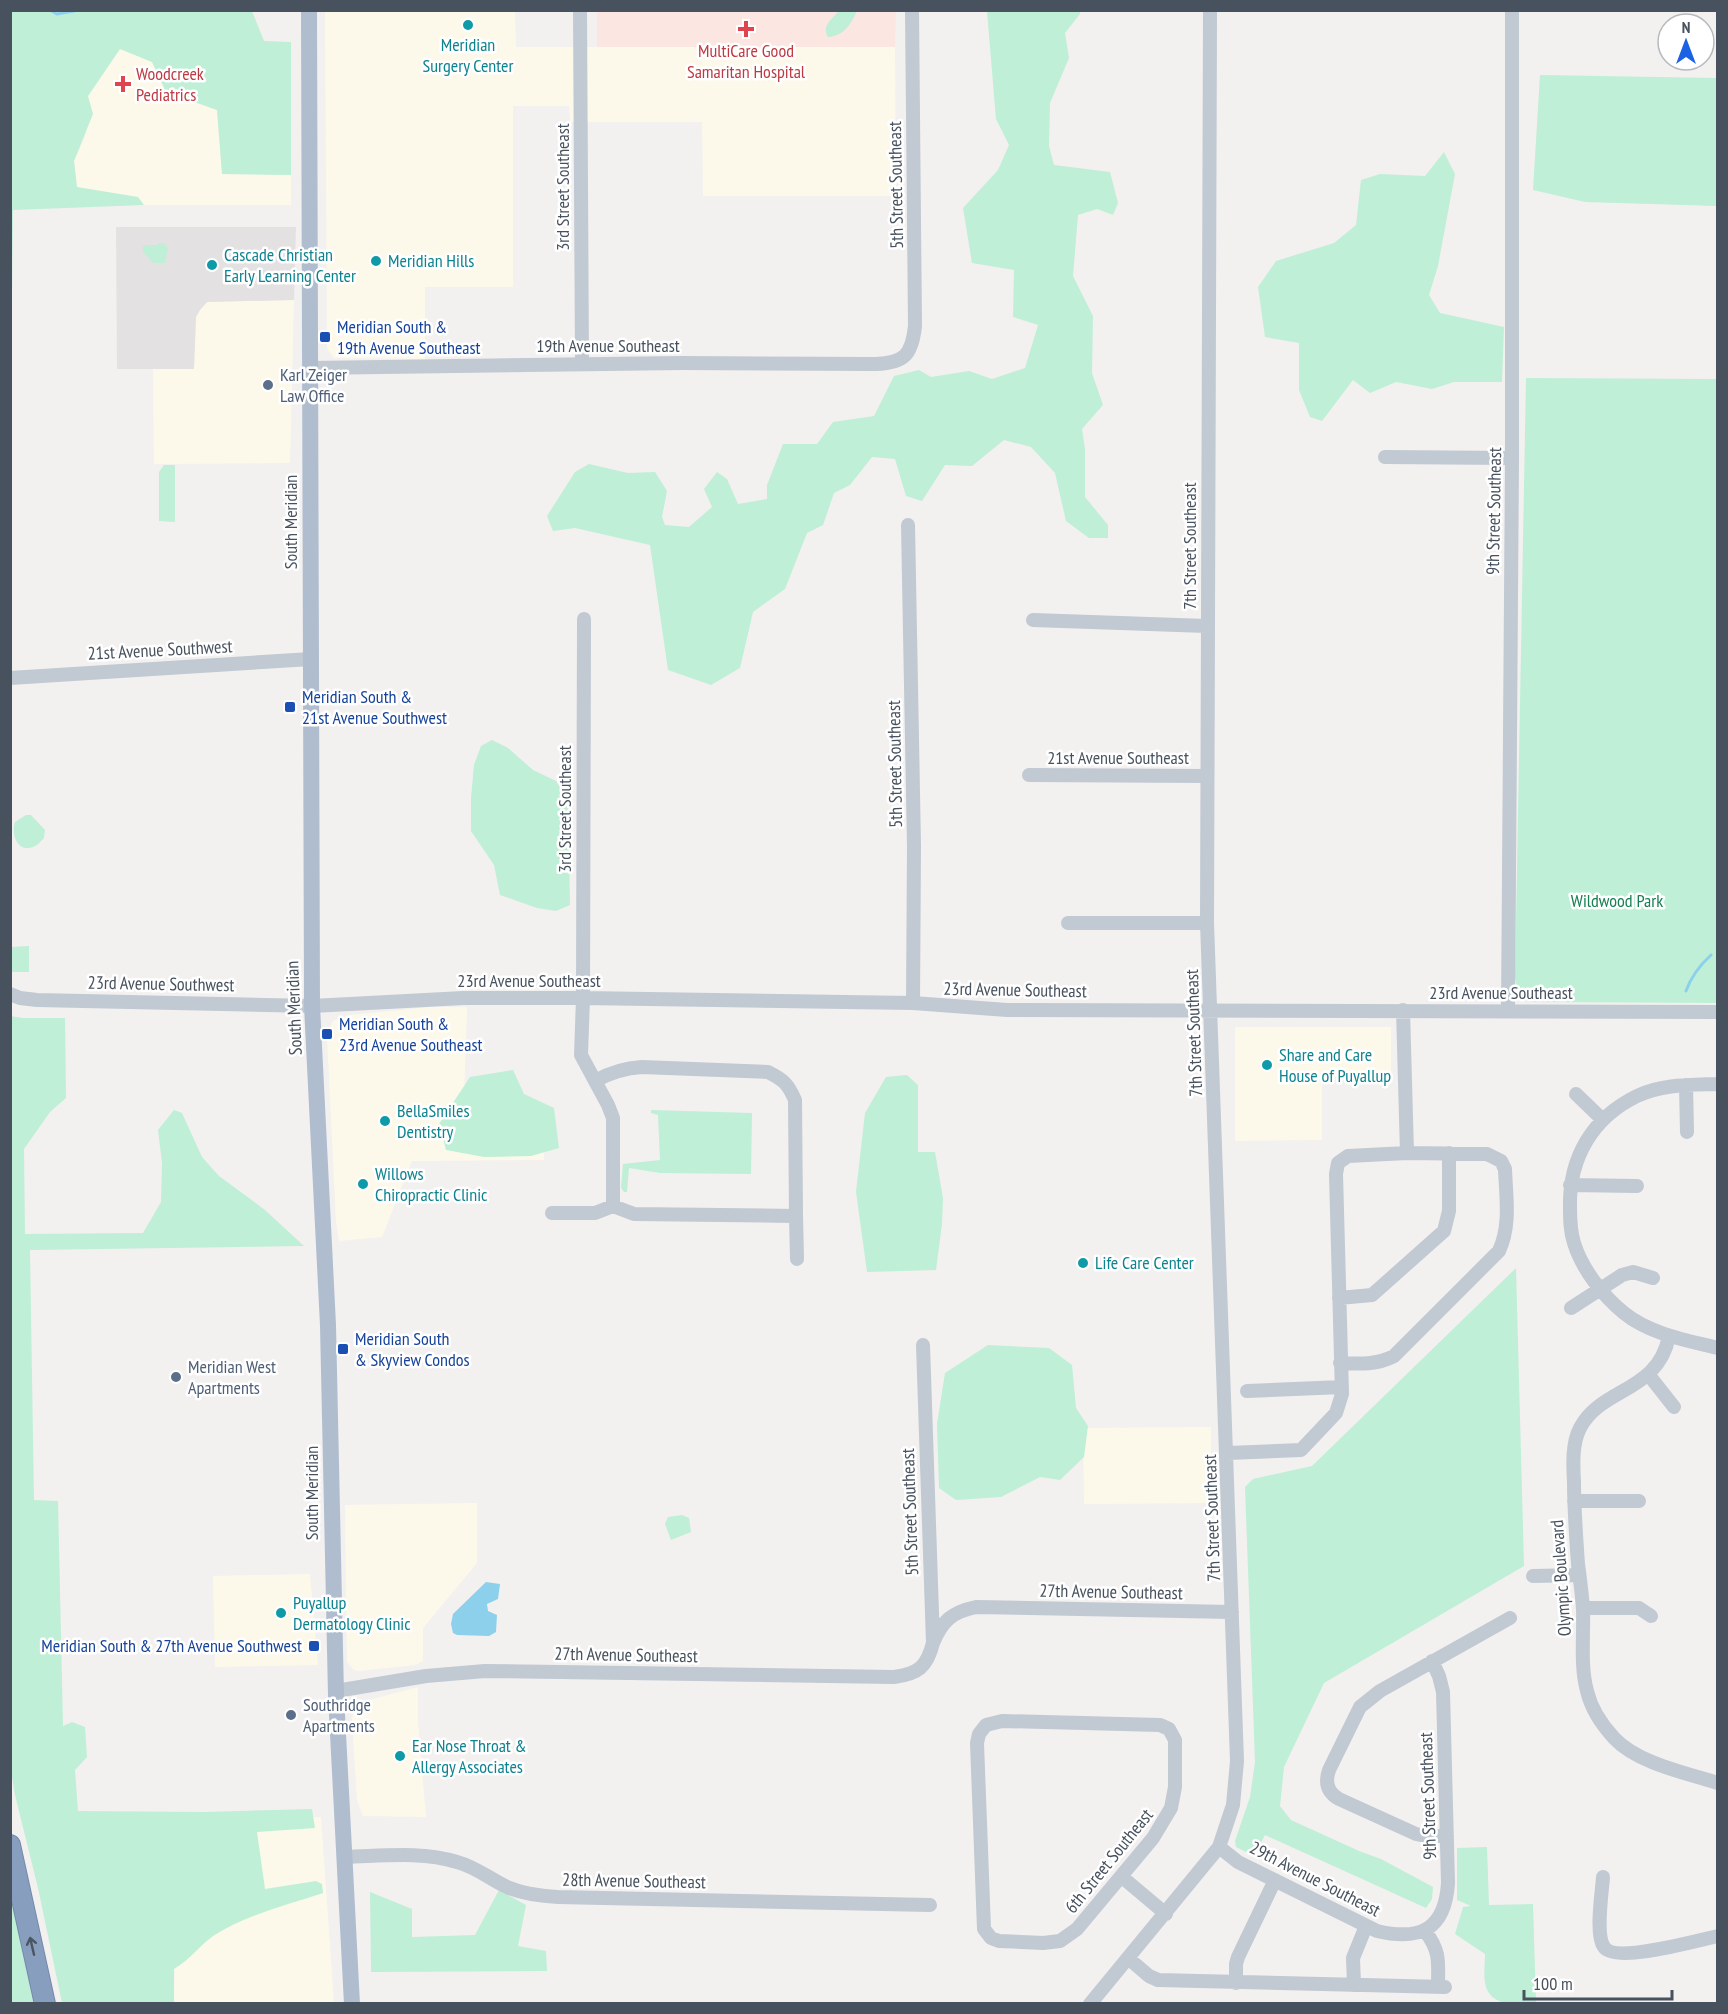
<svg xmlns="http://www.w3.org/2000/svg" width="1728" height="2014" viewBox="0 0 1728 2014" font-family="'PT Sans Narrow',sans-serif">
<style>
.commercial{fill:#fcf9eb}
.education{fill:#e4e1e2}
.medical{fill:#fbe6e2}
.green{fill:#bfefd6}
.water{fill:#8dd0ec}
.lines{fill:none;stroke-linecap:round;stroke-linejoin:round}
.stream{stroke:#8dd0ec;stroke-width:3}
.highway-casing{stroke:#7389aa;stroke-width:22}
.minor{stroke:#c1c9d2;stroke-width:14}
.major{stroke:#b0bdcf;stroke-width:16}
.highway{stroke:#889ebe;stroke-width:20}
.oneway{stroke:#4b5663}
.culture-dot{fill:#0f9aa8;stroke:#fff;stroke-width:2}
.health-dot{fill:#e0444e;stroke:#fff;stroke-width:2}
.transit-dot{fill:#1a4fb4;stroke:#fff;stroke-width:2}
.service-dot{fill:#5c6f8a;stroke:#fff;stroke-width:2}
.labels{text-anchor:middle;stroke-width:5;stroke-linejoin:round;paint-order:stroke}
.culture-label{font-size:18px;fill:#0d838f;stroke:#fff;text-anchor:start}
.health-label{font-size:18px;fill:#be3a42;stroke:#fff}
.street-label{font-size:18px;fill:#48525e;stroke:#fff}
.transit-label{font-size:18px;fill:#164399;stroke:#fff;text-anchor:start}
.service-label{font-size:18px;fill:#4e5e75;stroke:#fff;text-anchor:start}
.park-label{font-size:18px;fill:#188054;stroke:#fff}
</style>
<rect width="100%" height="100%" fill="#f3f0f0"/>
<!-- commercial -->
<path class="commercial" d="M325,11H515L516,47H895L896,196H703L702,122H570L569,106H513V287H425V359L334,358L327,348Z
M120,49L152,62L166,92L217,110L222,174L291,175V205H144L138,197L77,188L74,161L85,137L88,96Z
M294,300L290,463L154,464L153,369H194L196,317L200,310L207,302Z
M430,1007H467L464,1100L544,1106V1160L412,1161L382,1237L339,1241L336,1221L327,1037L329,1029L333,1021L350,1015Z
M1235,1027H1391V1075H1322V1140L1235,1141Z
M1211,1427V1503L1084,1504L1083,1428Z
M477,1503V1563L423,1628V1661L415,1665L360,1671L354,1670L347,1662L345,1505Z
M310,1574L318,1665L215,1667L213,1576Z
M418,1687V1722L426,1817L363,1816L357,1800L352,1719L354,1711L359,1705L369,1700Z
M321,1817L334,2003L174,2004L177,1821Z"/>
<!-- education -->
<path class="education" d="M116,227H296L294,300L207,302L200,310L196,317L194,369H117Z"/>
<!-- medical -->
<path class="medical" d="M597,11H896L895,47H597Z"/>
<!-- green -->
<path class="green" d="M11,10L252,11L264,41L291,42V175L222,174L217,110L166,92L152,62L120,49L88,96L93,114L74,161L77,187L138,197L144,205L13,210L11,384Z
M839,11H857C851,24 844,36 828,37C821,26 832,19 839,11Z
M987,11H1080V14L1065,33L1069,58L1050,103L1049,146L1054,165L1110,172L1118,203L1113,215L1097,209L1078,215L1073,276L1093,316L1092,373L1103,405L1082,429L1085,449V497L1108,525V538H1089L1066,521L1055,473L1031,447L1004,440L972,466L945,465L922,501L906,496L895,459L872,457L850,485L834,493L823,525L807,533L785,589L753,612L740,668L711,685L668,670L650,545L575,528L553,531L547,516L575,472L589,464L628,473L655,472L667,491L662,517L665,525L689,527L712,507L704,489L717,472L727,479L738,504L767,499V485L783,444H817L833,422L874,416L894,376L919,370L931,377L969,371L992,379L1025,368L1038,325L1013,317L1014,270L972,263L963,208L998,170L1009,145L996,119Z
M1540,75L1717,78V206L1585,202L1533,190Z
M1444,152L1455,174L1438,266L1429,295L1440,313L1504,327L1502,382H1454L1432,389L1396,382L1370,393L1353,380L1322,421L1310,417L1299,390V343L1265,337L1258,287L1276,261L1334,243L1356,225L1361,180L1380,174L1425,176Z
M159,243H164L168,248L165,263H153L143,252V245H157Z
M1526,378L1717,379V1003L1529,1002C1517,999 1517,988 1515,977Z
M164,465H175V522L159,521V472Z
M492,740L508,748L533,770L556,781L568,799L570,905L556,911L537,908L500,895L494,865L471,831V798L474,765L481,746Z
M26,815H31L45,830L44,838C41,841 37,846 33,847C17,853 11,834 15,822Z
M29,946V972H11V947Z
M10,1016L23,1018H65L66,1098L50,1112L24,1149L25,1234L143,1233L161,1202L162,1163L158,1130L174,1110L182,1113L202,1157L219,1176L265,1210L304,1246L30,1250L34,1500L58,1501L63,1726L72,1722L85,1727L87,1757L75,1770L78,1811L204,1812L312,1809L315,1828L257,1832L265,1889L316,1881L322,1884L323,1893C287,1905 245,1915 213,1936C199,1946 191,1959 174,1969V2003H62L38,1888L15,1795L10,1765Z
M513,1070L524,1094L554,1108L559,1148L531,1156L484,1157L446,1150L439,1124L470,1077Z
M907,1075L918,1085V1152H935L943,1198L942,1224L936,1270L867,1272L856,1192L865,1113L886,1077Z
M651,1110L752,1113L751,1174L660,1173L629,1168L627,1192H624L621,1188L623,1164L660,1160L658,1115L651,1113Z
M1516,1268L1524,1566L1324,1683L1284,1767L1280,1806L1291,1820L1359,1851L1381,1859L1433,1887L1432,1899L1426,1908L1265,1835L1254,1856L1236,1847L1235,1841L1250,1797L1255,1762L1245,1487L1253,1479L1312,1466Z
M988,1345L1049,1348L1072,1365L1076,1408L1088,1426L1084,1457L1060,1480L1040,1477L1001,1497L956,1500L939,1488L937,1424L945,1373Z
M682,1515L689,1518L691,1532L671,1540L665,1524L668,1517Z
M1487,1847L1489,1905L1533,1904L1536,2003C1520,2004 1493,2008 1486,1987C1483,1978 1485,1963 1485,1954L1455,1934L1463,1907L1471,1906L1457,1900V1848Z
M10,1879L37,2003H11Z
M499,1890L526,1905L518,1946L546,1951L547,1971L371,1972L370,1892L412,1909V1937L475,1935Z"/>
<!-- water -->
<path class="water" d="M486,1582L500,1584L498,1599L487,1604L488,1611L497,1615L496,1632L489,1636L457,1635L453,1633L451,1624L453,1614Z"/>
<g class="lines">
<!-- stream -->
<path class="stream" d="M50,10L57,14L79,10
M1686,991C1691,977 1700,965 1711,955"/>
<!-- highway casing -->
<g class="highway-casing">
<path id="highway" d="M10,1845L45,2004"/>
</g>
<!-- minor -->
<path class="minor" d="M580,10L582,364
M310,368L683,363L876,364C904,363 912,355 915,326L912,10
M1385,457L1512,458
M908,525L914,846L913,1003
M584,619L583,998L581,1055L608,1105L613,1118V1206
M1033,620L1207,626
M10,678L311,659
M1029,775L1206,776
M1068,923H1207
M10,994L20,998L37,1000L312,1006L463,998H583L913,1003L1007,1010L1718,1012
M1508,1011L1512,458V10
M1718,1084C1690,1085 1662,1084 1637,1096C1592,1118 1569,1158 1570,1207C1570,1219 1570,1231 1574,1243C1582,1269 1603,1296 1624,1313C1650,1334 1686,1340 1718,1348
M1686,1085L1687,1132
M1576,1094L1603,1120
M1570,1185L1637,1186
M552,1213H595L613,1206L634,1214L796,1216L795,1100C788,1084 784,1080 768,1072L642,1067C624,1068 611,1072 595,1081
M796,1216L797,1259
M1339,1298L1372,1295L1444,1231L1449,1211V1153
M1571,1308L1622,1275L1633,1272L1653,1278
M1669,1336C1658,1393 1601,1387 1580,1428C1572,1443 1573,1465 1574,1482C1574,1509 1576,1536 1578,1564C1580,1579 1582,1594 1583,1609C1584,1636 1580,1665 1587,1691C1591,1708 1602,1725 1614,1738C1637,1763 1686,1773 1718,1783
M1340,1363C1360,1364 1377,1365 1394,1356L1499,1251C1511,1225 1506,1197 1505,1169L1501,1161L1487,1154L1407,1153
M1648,1374L1674,1407
M1247,1391L1342,1387
M1228,1453L1301,1450L1336,1413L1342,1394L1336,1174L1338,1163L1348,1156L1407,1153L1403,1010
M1574,1501H1639
M1533,1576L1579,1575
M1583,1608H1639L1651,1616
M933,1643C942,1621 952,1612 976,1607L1232,1612
M336,1691L426,1676L485,1671L894,1677C918,1674 927,1667 933,1643L923,1345
M1002,1721L1160,1725L1169,1729L1175,1740V1787L1171,1808L1153,1838L1077,1929L1060,1941L1043,1943L999,1941L991,1938L984,1929L977,1743L979,1734L986,1725Z
M1447,1836H1426L1416,1834L1339,1799C1327,1792 1325,1782 1329,1770L1360,1707L1380,1691L1510,1618
M1219,1847L1238,1862L1377,1931C1420,1941 1445,1930 1448,1883L1443,1692L1439,1676L1432,1661
M346,1857C382,1856 422,1851 457,1862C476,1867 490,1879 507,1887C523,1894 540,1896 558,1897L930,1905
M1122,1877L1166,1914
M1603,1877C1602,1893 1595,1935 1604,1947C1615,1964 1698,1940 1718,1936
M1425,1931C1441,1952 1438,1962 1438,1987
M1128,1958L1149,1976L1158,1980L1445,1987
M1236,1983V1964L1238,1957L1275,1880
M1354,1985L1353,1958L1366,1926
M1090,2004L1219,1847L1233,1805L1237,1761L1207,923L1210,10"/>
<!-- major -->
<path class="major" d="M309,10L312,1006L328,1325L336,1695L352,2004"/>
<!-- highway -->
<use href="#highway" class="highway"/>
</g>
<!-- one-way arrows -->
<defs><path id="oneway-shaft" d="M-6 0H5M1.5-3L5.5 0L1.5 3" fill="none" stroke-width="1.6" stroke-linecap="round" stroke-linejoin="round" transform="scale(1.5)"/></defs>
<use class="oneway" href="#oneway-shaft" transform="translate(32 1946) rotate(-103)"/>
<!-- markers -->
<g class="culture-dot">
<circle cx="468" cy="25" r="6"/>
<circle cx="376" cy="261" r="6"/>
<circle cx="212" cy="265" r="6"/>
<circle cx="1267" cy="1065" r="6"/>
<circle cx="385" cy="1121" r="6"/>
<circle cx="363" cy="1184" r="6"/>
<circle cx="1083" cy="1263" r="6"/>
<circle cx="281" cy="1613" r="6"/>
<circle cx="400" cy="1756" r="6"/>
</g>
<g class="health-dot">
<path d="M743 20h6v6h6v6h-6v6h-6v-6h-6v-6h6z"/>
<path d="M120 75h6v6h6v6h-6v6h-6v-6h-6v-6h6z"/>
</g>
<g class="transit-dot">
<rect x="319" y="331" width="12" height="12" rx="3"/>
<rect x="284" y="701" width="12" height="12" rx="3"/>
<rect x="321" y="1028" width="12" height="12" rx="3"/>
<rect x="337" y="1343" width="12" height="12" rx="3"/>
<rect x="308" y="1640" width="12" height="12" rx="3"/>
</g>
<g class="service-dot">
<circle cx="268" cy="385" r="6"/>
<circle cx="176" cy="1377" r="6"/>
<circle cx="291" cy="1715" r="6"/>
</g>
<g class="labels">
<!-- culture labels -->
<g class="culture-label">
<text x="468" y="51" text-anchor="middle">Meridian<tspan x="468" dy="21">Surgery Center</tspan></text>
<text x="224" y="261">Cascade Christian<tspan x="224" dy="21">Early Learning Center</tspan></text>
<text x="388" y="267">Meridian Hills</text>
<text x="1279" y="1061">Share and Care<tspan x="1279" dy="21">House of Puyallup</tspan></text>
<text x="397" y="1117">BellaSmiles<tspan x="397" dy="21">Dentistry</tspan></text>
<text x="375" y="1180">Willows<tspan x="375" dy="21">Chiropractic Clinic</tspan></text>
<text x="1095" y="1269">Life Care Center</text>
<text x="293" y="1609">Puyallup<tspan x="293" dy="21">Dermatology Clinic</tspan></text>
<text x="412" y="1752">Ear Nose Throat &amp;<tspan x="412" dy="21">Allergy Associates</tspan></text>
</g>
<!-- health labels -->
<g class="health-label">
<text x="746" y="57">MultiCare Good<tspan x="746" dy="21">Samaritan Hospital</tspan></text>
<text x="136" y="80" text-anchor="start">Woodcreek<tspan x="136" dy="21">Pediatrics</tspan></text>
</g>
<!-- street labels -->
<g class="street-label">
<text transform="translate(896 185) rotate(-91)" y="6">5th Street Southeast</text>
<text transform="translate(563 187) rotate(-90)" y="6">3rd Street Southeast</text>
<text x="608" y="352">19th Avenue Southeast</text>
<text transform="translate(1494 511) rotate(-89)" y="6">9th Street Southeast</text>
<text transform="translate(291 522) rotate(-90)" y="6">South Meridian</text>
<text transform="translate(1190 546) rotate(-90)" y="6">7th Street Southeast</text>
<text transform="translate(160 650) rotate(-3)" y="6">21st Avenue Southwest</text>
<text x="1118" y="764">21st Avenue Southeast</text>
<text transform="translate(895 764) rotate(-91)" y="6">5th Street Southeast</text>
<text transform="translate(565 809) rotate(-90)" y="6">3rd Street Southeast</text>
<text x="529" y="987">23rd Avenue Southeast</text>
<text transform="translate(161 984) rotate(1)" y="6">23rd Avenue Southwest</text>
<text transform="translate(1015 990) rotate(1)" y="6">23rd Avenue Southeast</text>
<text x="1501" y="999">23rd Avenue Southeast</text>
<text transform="translate(294 1008) rotate(-92)" y="6">South Meridian</text>
<text transform="translate(1194 1033) rotate(-92)" y="6">7th Street Southeast</text>
<text transform="translate(312 1493) rotate(-90)" y="6">South Meridian</text>
<text transform="translate(910 1512) rotate(-92)" y="6">5th Street Southeast</text>
<text transform="translate(1212 1518) rotate(-92)" y="6">7th Street Southeast</text>
<text transform="translate(1561 1578) rotate(-94)" y="6">Olympic Boulevard</text>
<text transform="translate(1111 1592) rotate(1)" y="6">27th Avenue Southeast</text>
<text transform="translate(626 1655) rotate(1)" y="6">27th Avenue Southeast</text>
<text transform="translate(1428 1796) rotate(-92)" y="6">9th Street Southeast</text>
<text transform="translate(1109 1861) rotate(-51)" y="6">6th Street Southeast</text>
<text transform="translate(1315 1879) rotate(27)" y="6">29th Avenue Southeast</text>
<text transform="translate(634 1881) rotate(1)" y="6">28th Avenue Southeast</text>
</g>
<!-- transit labels -->
<g class="transit-label">
<text x="337" y="333">Meridian South &amp;<tspan x="337" dy="21">19th Avenue Southeast</tspan></text>
<text x="302" y="703">Meridian South &amp;<tspan x="302" dy="21">21st Avenue Southwest</tspan></text>
<text x="339" y="1030">Meridian South &amp;<tspan x="339" dy="21">23rd Avenue Southeast</tspan></text>
<text x="355" y="1345">Meridian South<tspan x="355" dy="21">&amp; Skyview Condos</tspan></text>
<text x="302" y="1652" text-anchor="end">Meridian South &amp; 27th Avenue Southwest</text>
</g>
<!-- service labels -->
<g class="service-label">
<text x="280" y="381">Karl Zeiger<tspan x="280" dy="21">Law Office</tspan></text>
<text x="188" y="1373">Meridian West<tspan x="188" dy="21">Apartments</tspan></text>
<text x="303" y="1711">Southridge<tspan x="303" dy="21">Apartments</tspan></text>
</g>
<!-- park labels -->
<g class="park-label">
<text x="1617" y="907">Wildwood Park</text>
</g>
</g>
<!-- border -->
<rect width="1728" height="2014" fill="none" stroke="#48525e" stroke-width="24"/>
<!-- north arrow -->
<g transform="translate(1686 42)"><circle r="28" fill="#ffffff" stroke="#b6babf" stroke-width="1.5"/>
<path d="M0-4.5L10 22L0 15L-10 22Z" fill="#1a61e3"/>
<text y="-9" font-size="16" font-weight="bold" text-anchor="middle" fill="#48525e">N</text>
</g>
<!-- scale -->
<path d="M1524 1990v9h148v-9" fill="none" stroke="#48525e" stroke-width="3"/>
<text x="1533" y="1990" font-size="18" fill="#48525e" stroke="#ffffff" stroke-width="4.5" paint-order="stroke">100 m</text>
</svg>
